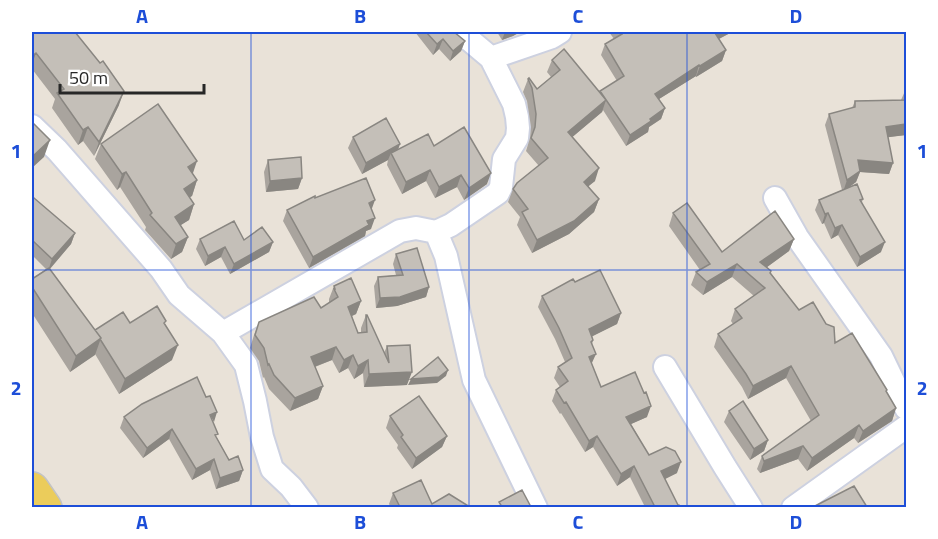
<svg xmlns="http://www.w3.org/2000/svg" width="938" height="539" viewBox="0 0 938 539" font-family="'Titillium Web',sans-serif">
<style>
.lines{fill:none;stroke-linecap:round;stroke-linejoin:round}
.street-casing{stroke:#cdd1e0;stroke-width:26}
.primary-casing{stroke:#c3c3c3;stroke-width:36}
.street{stroke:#fff;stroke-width:22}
.primary{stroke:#ebcc5b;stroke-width:33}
.wall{fill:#a9a49e}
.shaded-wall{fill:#898681}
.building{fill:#c4bfb8;stroke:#898681;stroke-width:1.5}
.grid{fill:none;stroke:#1d4ed8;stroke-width:1.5;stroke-opacity:0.55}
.neatline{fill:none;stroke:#1d4ed8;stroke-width:2}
.grid-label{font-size:20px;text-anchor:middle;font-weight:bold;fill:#1d4ed8}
</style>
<rect width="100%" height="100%" fill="#e9e2d8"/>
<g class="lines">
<!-- street casing -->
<g class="street-casing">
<path id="street" d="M491,58L552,37L560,32
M32,126L57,150L161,269L179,295L223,333
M775,198L797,237L881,356L906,408
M436,232L446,256L474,380L536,508
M665,367L725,467L751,508
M307,508L291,487L272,469L262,437L255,401L246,365L223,333L400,231L416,228L436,232L451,225L498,193L501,187L504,159L517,138L518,128L517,117L514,104L491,58L460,32
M793,508L906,427"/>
</g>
<!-- primary casing -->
<g class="primary-casing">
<path id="primary" d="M32,489L45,508"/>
</g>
<!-- street -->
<use href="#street" class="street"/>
<!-- primary -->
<use href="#primary" class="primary"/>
</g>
<!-- wall -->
<path class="wall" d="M32,32L119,105L94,156L83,141L78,145L52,108L55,99L32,69Z
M415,32H454L465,41L461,51L450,61L439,49L433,55Z
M497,32H520L513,36L502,40Z
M609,32H732L719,39L726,50L722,61L696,77V76L659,99L665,108L661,119L649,127L648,132L626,146L603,110L602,112L572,137L595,181L588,186L599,199L594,212L569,234L532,253L517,225L520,217L508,202L513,189L539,166L526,151L530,138L531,127L527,101L523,92L528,79L537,89L551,77L547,72L552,60L600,92V91L617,81L601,55L605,44L614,39Z
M905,91H906V135L888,137L893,163L889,174L860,172L856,182L849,187L863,199L862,202L881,252L857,267L838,235L831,239L824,223L822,224L815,210L819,200L842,190L825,125L829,114L852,108L855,101L901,100Z
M353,137L398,150L434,146L487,184L464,200L457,187L435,198L426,181L402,194L387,165L388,160L362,174L348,148Z
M101,144L193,174L197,180L192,196L189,197L194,204L189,220L180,225L188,237L182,252L171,259L145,230L146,227L120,187L117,190L95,159Z
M268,160L302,178L298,189L266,192L264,172Z
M315,198L372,210L371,229L366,231L365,236L309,268L283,221L287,210Z
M32,200L75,233L71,244L50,269L95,330L130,323L165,324L172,360L119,394L95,354L70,372L32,313V279L46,269L32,255Z
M673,213L722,252L794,239L789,251L767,267L771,271V273L799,310L887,390V393L896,408L892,421L858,443L854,438L807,471L798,459L760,473L757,469L762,456L811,421L786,378L748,399L742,387L714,347L718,334L733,324L731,321L735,309L754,296L732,277L703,295L691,285L696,272L700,270L669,226Z
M200,239L244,240L273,242L269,252L230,274L221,257L205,266L196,249Z
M396,254L429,287L426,297L397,306L376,308L374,286L378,277L396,275L393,264Z
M575,282L621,313L617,324L592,336L593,340L592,345V364L601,387L647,417L631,424L649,455L677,473L665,479L678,505L680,507H645L630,477L617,486L593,447L585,452L561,413L560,414L552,401L556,390L560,387L554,378L558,367L565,362L555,339L538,307L542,296Z
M334,286L361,301L356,314L352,316L358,333H361V328L366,315L384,353L387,346L407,385L364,387L363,373L354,379L348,368L339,373L332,360L315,367L323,386L318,399L290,411L269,389L264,377L263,378L259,361L250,348L254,335L259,322L321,308L329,303V299Z
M729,411L768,440L764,451L750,460L724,422Z
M390,416L447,436L442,447L412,469L397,448L398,445L386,428Z
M124,417L217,438L229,460L243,470L239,481L216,489L210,470L192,480L169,439L143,458L120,428Z
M393,493L432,504L470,507H391L389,504Z"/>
<!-- shaded-wall -->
<path class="shaded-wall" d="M505,32H520L513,36L502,40Z
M717,32H732L711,43L715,33Z
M443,39L439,49L433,55L437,44Z
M465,41L461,51L450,61L453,51Z
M726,50L722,61L696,77L700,66Z
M36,53L32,64V56Z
M699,65L696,76L651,104L655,94Z
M124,91L119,105L94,156L99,142Z
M606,100L602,112L563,145L568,132Z
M665,108L661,119L649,127L648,132L626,146L630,135L650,119Z
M906,124V135L882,138L886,127Z
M88,127L83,141L78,145L83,130Z
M50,140L44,157L32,168V157Z
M400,144L396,156L391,153L388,160L362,174L366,163Z
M858,160L893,163L889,174L860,172L856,182L843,192L847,180Z
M197,161L192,176L188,167Z
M599,168L595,181L579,194L584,182Z
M430,170L426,181L402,194L406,182Z
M126,172L120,187L117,190L122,174Z
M491,173L487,184L464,200L469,188Z
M461,175L457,187L435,198L439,187Z
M302,178L298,189L266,192L270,181Z
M197,180L192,196L179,204L184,189Z
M599,199L594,212L569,234L532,253L537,240Z
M375,200L371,211L369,203Z
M194,204L189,220L170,232L175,217Z
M828,213L824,223L822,224L825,214Z
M375,218L371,229L366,231L365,236L309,268L313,257L367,221Z
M842,225L838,235L831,239L835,228Z
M75,233L71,244L48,271L52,259Z
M188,237L182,252L171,259L176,244Z
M794,239L789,251L756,275L760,262Z
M273,242L269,252L230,274L234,264Z
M885,242L881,252L857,267L860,257Z
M225,247L221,257L205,266L208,256Z
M737,264L732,277L703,295L707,282Z
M429,287L426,297L397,306L376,308L380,298Z
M361,301L356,314L343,320L348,307Z
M621,313L617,324L585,340L589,329Z
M101,338L95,355L70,372L76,356Z
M178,345L172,360L119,394L125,379Z
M336,347L332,360L306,370L311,357Z
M596,354L591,365L589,357Z
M353,355L348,368L339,373L344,360Z
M368,360L363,373L354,379L358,366Z
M791,366L786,378L748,399L753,386Z
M448,370L446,376L437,383L408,385L411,379Z
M412,372L407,385L364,387L369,374Z
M323,386L318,399L290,411L295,398Z
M651,406L647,417L622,428L626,417Z
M896,408L892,421L858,443L863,431Z
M217,412L214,422L210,415Z
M859,425L854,438L807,471L812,458Z
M172,429L169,439L143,458L147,448Z
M447,436L442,447L412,469L416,458Z
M597,436L593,447L585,452L589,441Z
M768,440L764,451L750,460L754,449Z
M803,446L798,459L760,473L764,461Z
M214,459L210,470L192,480L196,469Z
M681,462L677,473L657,483L661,471Z
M634,466L630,477L617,486L621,474Z
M243,470L239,481L216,489L220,478Z"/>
<!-- building -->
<path class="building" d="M32,32H75L100,63L103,61L124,91L99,142L88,127L83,130L57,93L64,89L36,53L32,56Z
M426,32H454L465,41L453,51L443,39L437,44Z
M620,32H717L715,33L726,50L700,66L699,65L655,94L665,108L650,119L651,121L630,135L600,91L624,76L605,44L622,34Z
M564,49L606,100L568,132L599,168L584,182L599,199L574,221L537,240L522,212L528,209L513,189L517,183L548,158L531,138L535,127L536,114L532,88L528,79L529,78L537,89L560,70L552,60Z
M905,91H906V124L886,127L893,163L858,160L860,171L847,180L829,114L855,107V101L906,100Z
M158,104L197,161L188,167L197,180L184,189L194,204L175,217L188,237L176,244L150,215L152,213L126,172L122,174L101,144Z
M386,118L400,144L366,163L353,137Z
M32,122L50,140L32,157Z
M464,127L491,173L469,188L461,175L439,187L430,170L406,182L391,153L428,134L434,146Z
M301,157L302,178L270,181L268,160Z
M366,178L375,200L369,203L375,218L367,221L369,225L313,257L287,210L315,196V198Z
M857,184L863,199L860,200L885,242L860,257L842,225L835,228L828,213L825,214L819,200Z
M34,198L75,233L52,259L32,240V200Z
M687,203L722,252L775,211L794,239L760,262L771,271L770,273L799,310L813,302L826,324L834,327L835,343L852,333L887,390L886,391L896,408L863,431L859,425L812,458L803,446L764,461L762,456L819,415L791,366L753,386L746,374L718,334L742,318L735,309L765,288L737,264L707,282L696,272L710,264L673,213Z
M234,221L244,240L262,227L273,242L234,264L225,247L208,256L200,239Z
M417,248L429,287L400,297L380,298L378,277L403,275L396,254Z
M49,268L101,338L76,356L32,287V279Z
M600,270L621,313L589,329L593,340L591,342L596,354L589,357L601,387L635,372L644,393L646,392L651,406L626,417L649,455L666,447L675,451L681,462L661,471L678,505H679L680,507H655L634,466L621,474L597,436L589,441L566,402L564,403L556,390L568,381L558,367L572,358L559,328L542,296L573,279L575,282Z
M351,278L361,301L348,307L358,333L367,332L366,315H367L389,363L387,346L410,345L412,372L369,374L368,360L358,366L353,355L344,360L336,347L311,357L323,386L295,398L274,375L269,364L268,365L264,348L255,335L259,322L314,297L321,308L338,297L334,289H335L334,286Z
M157,306L166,321L164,323L178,345L125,379L100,339L101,338L95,330L123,312L130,323Z
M438,357L448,370L439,377L411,379Z
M197,377L206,397L210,396L217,412L210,415L218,434L215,435L229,460L238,456L243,470L220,478L214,459L196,469L172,429L147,448L124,417L142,404Z
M419,396L447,436L416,458L401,437L403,435L390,416Z
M743,401L768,440L754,449L729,411Z
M421,480L432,504L449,494L470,507H400L393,493Z
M854,486L867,507H813Z
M522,490L531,507H502L499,502Z"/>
<!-- grid -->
<path class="grid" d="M251,32V508M469,32V508M687,32V508M32,270H906"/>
<!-- border -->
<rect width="938" height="539" fill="none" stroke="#ffffff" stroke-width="66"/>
<!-- scale -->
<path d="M60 84v9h144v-9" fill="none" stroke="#272727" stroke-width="3"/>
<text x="69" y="84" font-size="18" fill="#272727" stroke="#ffffff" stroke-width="4.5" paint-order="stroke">50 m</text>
<rect x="33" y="33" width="872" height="473" class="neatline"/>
<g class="grid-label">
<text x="142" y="23">A</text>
<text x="360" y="23">B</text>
<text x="578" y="23">C</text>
<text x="796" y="23">D</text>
<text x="16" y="158">1</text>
<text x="922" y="158">1</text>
<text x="16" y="395">2</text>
<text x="922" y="395">2</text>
<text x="142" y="529">A</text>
<text x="360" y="529">B</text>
<text x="578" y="529">C</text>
<text x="796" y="529">D</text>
</g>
</svg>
